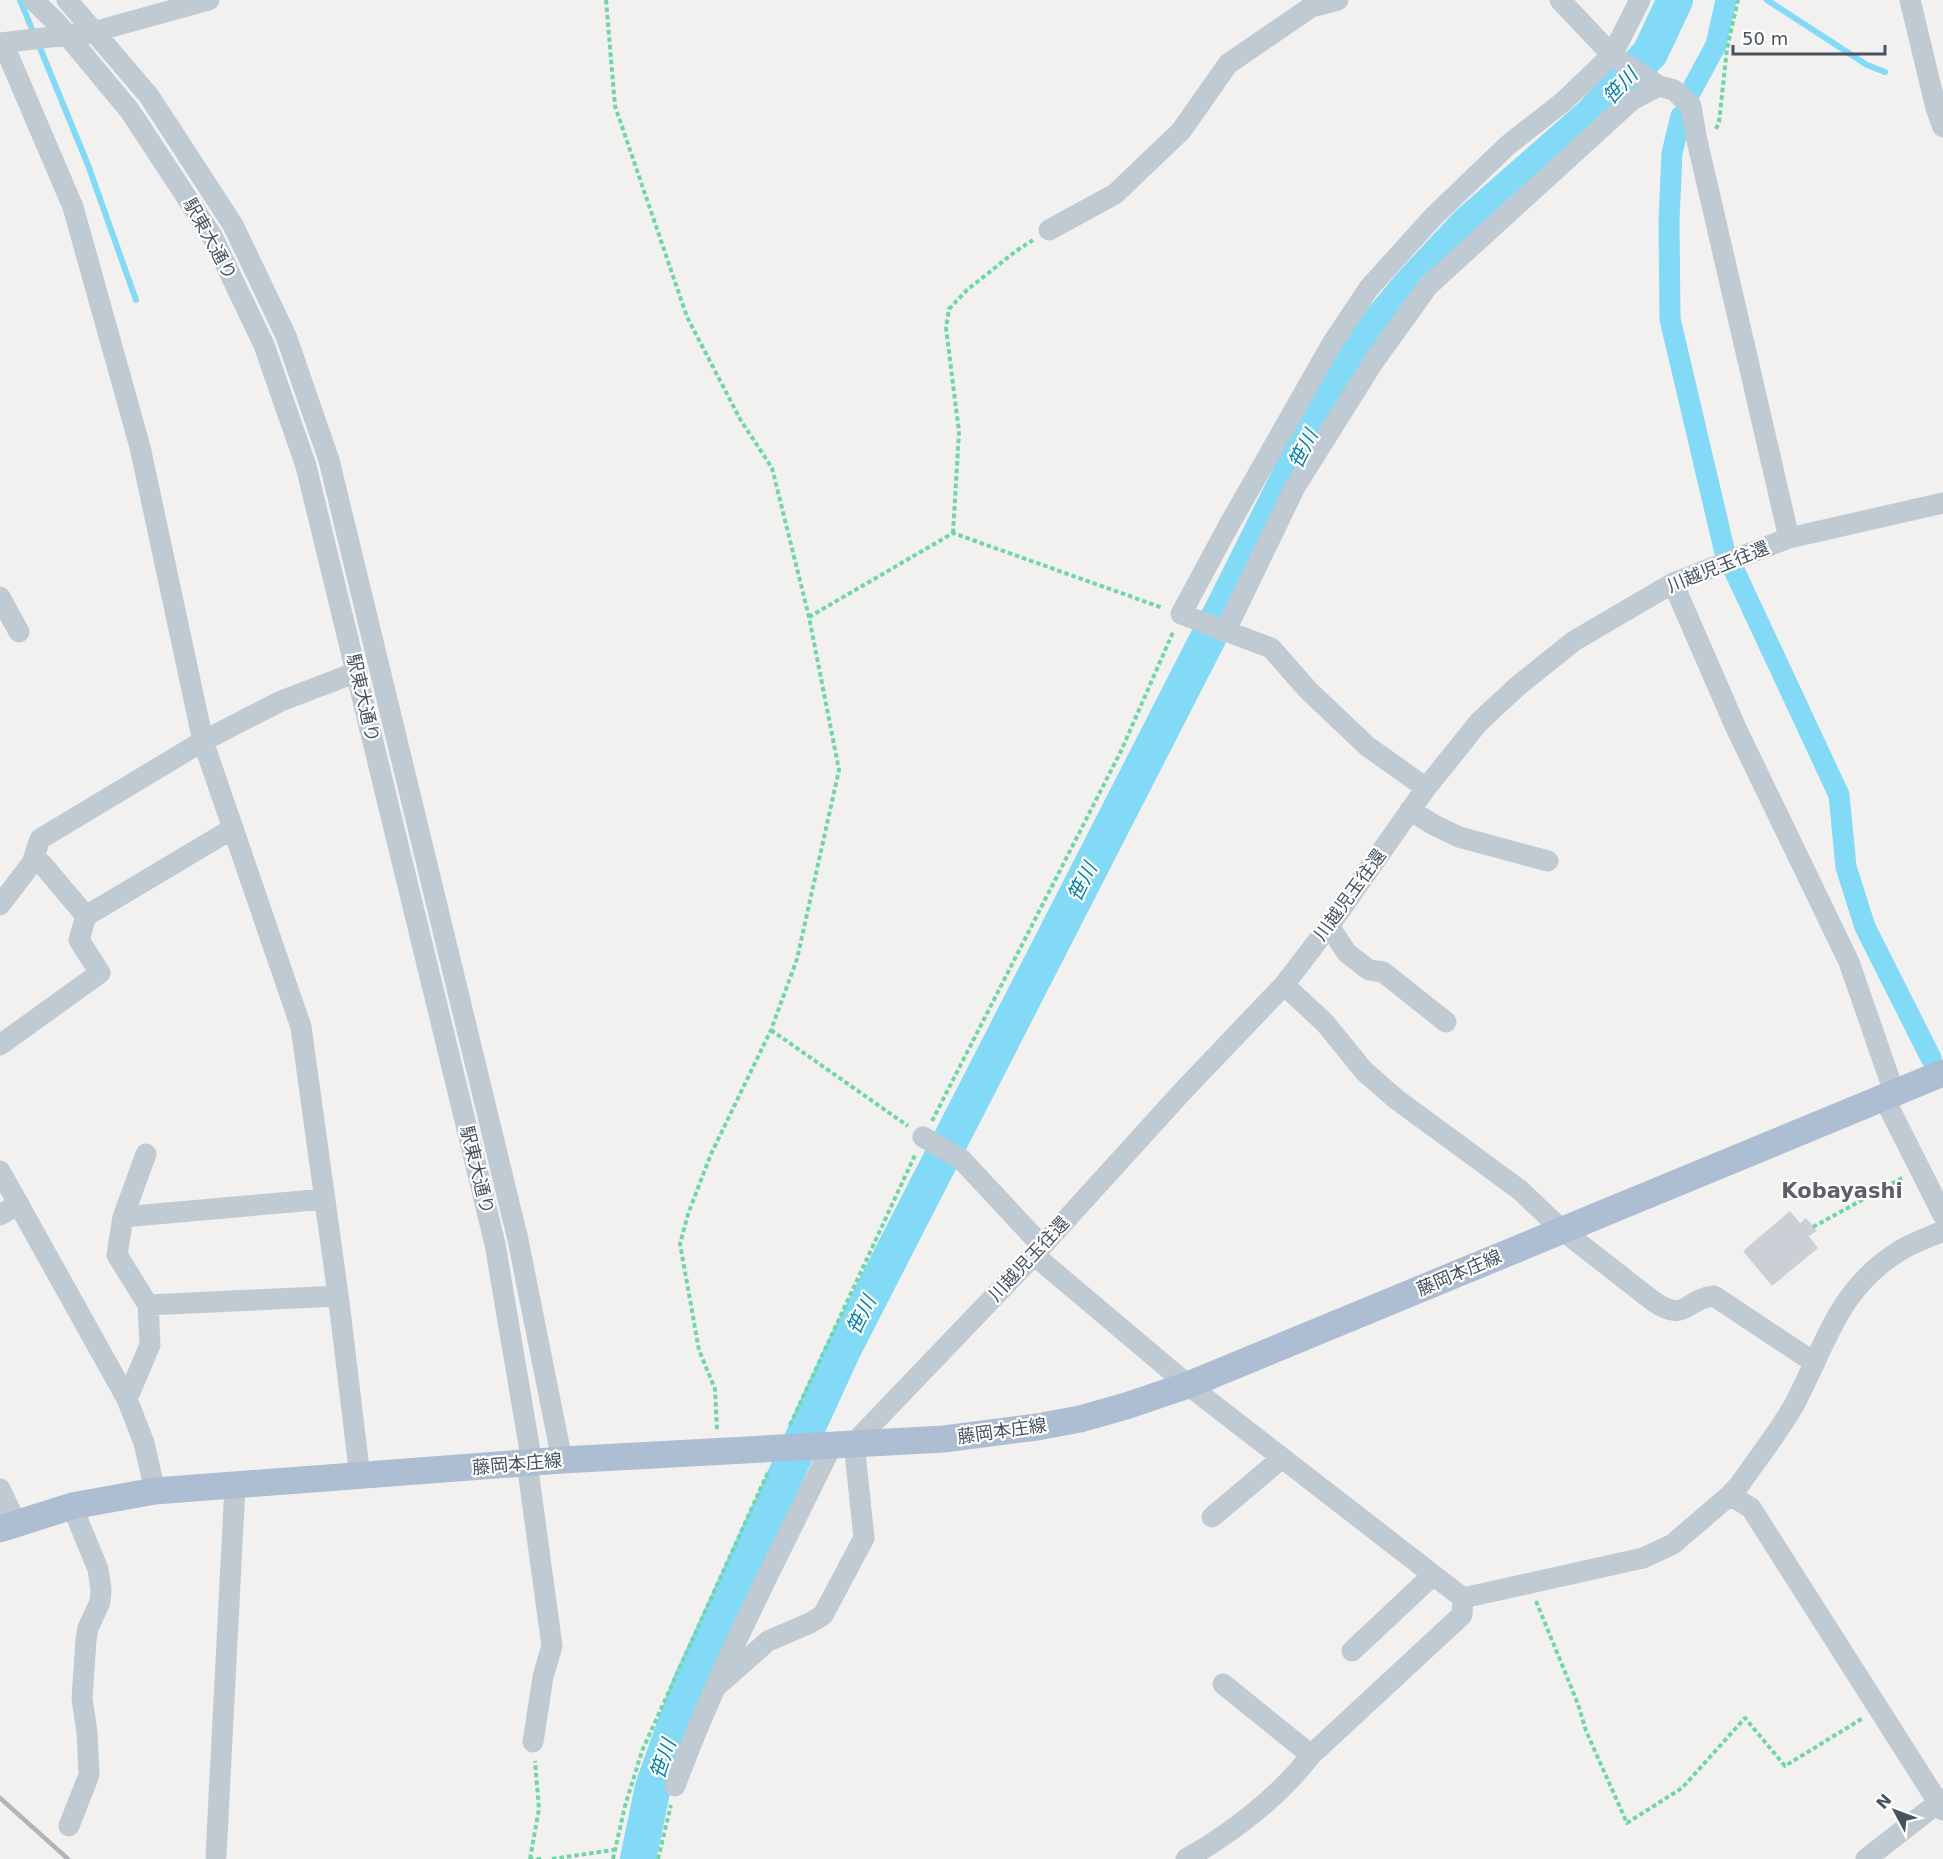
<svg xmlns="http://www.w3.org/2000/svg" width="1943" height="1859" viewBox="0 0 1943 1859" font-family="'DejaVu Sans','Noto Sans JP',sans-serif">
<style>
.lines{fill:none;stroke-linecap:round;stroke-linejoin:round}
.stream{stroke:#82daf6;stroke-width:6}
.canal{stroke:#82daf6;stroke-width:21}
.river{stroke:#82daf6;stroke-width:36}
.building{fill:#cbcfd6}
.path{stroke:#6ed7a6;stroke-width:4;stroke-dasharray:4.5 3;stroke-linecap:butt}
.minor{stroke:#bfcad3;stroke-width:21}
.major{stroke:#adbed2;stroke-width:27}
.rail{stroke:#b1b5bb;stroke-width:4.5}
.labels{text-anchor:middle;stroke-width:4.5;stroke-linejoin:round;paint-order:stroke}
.street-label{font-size:18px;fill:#465360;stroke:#fff}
.water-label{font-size:20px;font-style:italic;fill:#0280a8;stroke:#fff}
.quarter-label{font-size:21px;font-weight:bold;fill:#5c6066;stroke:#fff}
</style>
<rect width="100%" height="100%" fill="#f3f0f0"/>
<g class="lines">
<!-- stream -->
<path class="stream" d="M20,0L34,34
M1767,0L1867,65L1885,72
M38,43L88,165L136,300"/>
<!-- canal -->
<path class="canal" d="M1690,93L1716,45L1726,0
M1681,116L1672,153L1669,220L1670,319L1725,553
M1735,572L1839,795L1846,867L1865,927L1931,1058"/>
<!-- river -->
<path class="river" d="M638,1859L653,1787L689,1686L843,1350L1226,603L1330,395L1370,334L1409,287L1467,225L1591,116L1650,53L1675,0"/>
</g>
<!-- building -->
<path class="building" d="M1790,1211L1800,1223L1806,1218L1817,1231L1809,1236L1818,1248L1772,1286L1743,1251Z"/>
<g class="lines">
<!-- path -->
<path class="path" d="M606,0L615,106L687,317L740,419L772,468L809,617L839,770L797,959L771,1030L711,1154L688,1214L680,1244L699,1350L715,1389L717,1430
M1716,129L1719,122L1727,49L1738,0
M953,533L959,432L946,328L949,309L967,290L1016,251L1033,240
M809,617L953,533L1163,608
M771,1030L908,1126
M932,1121L1121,751L1174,630
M1813,1227L1902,1178
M790,1425L915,1155
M1536,1601L1578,1704L1586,1731L1627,1823L1682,1788L1745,1718L1785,1766L1863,1718
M529,1859H542
M530,1859L539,1809L535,1761
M552,1859L613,1850
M613,1859L625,1806L642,1751L769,1470
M658,1859L671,1805"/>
<!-- minor -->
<path class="minor" d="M33,0L57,23L130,111L212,236L264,345L306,466L495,1244L532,1463
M67,0L149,96L233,225L286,336L329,460L518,1240L562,1460
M1560,0L1612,55L1659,86L1674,90L1691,106L1696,136L1789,538
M1910,0L1936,108L1943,127
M0,43L93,32L209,0
M3,43L73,207L140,447L203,741L301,1027L339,1302L360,1477
M1049,230L1115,194L1181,131L1228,64L1311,7L1338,0
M1673,583L1736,728L1849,962L1894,1092
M0,597L19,632
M1225,632L1295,487L1374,361L1428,286L1632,100L1659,86
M1426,788L1367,746L1308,690L1271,648L1181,614L1229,525L1333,342L1369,288L1434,216L1508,145L1563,102L1612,55L1640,0
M1410,810L1434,825L1459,837L1548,861
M34,858L42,864L86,916
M0,905L32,863L40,839L203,741L281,701L357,672
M1329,926L1347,953L1369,970L1383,972L1446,1022
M1284,985L1325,1023L1364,1071L1396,1099L1520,1190L1562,1230L1653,1301C1687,1324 1684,1299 1714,1296L1815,1363
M0,1045L100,973L79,940L86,916L232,829
M1883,1096L1943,1215
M923,1137L962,1160L1042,1246
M0,1171L127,1399L144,1443L155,1491
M0,1215L19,1204
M123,1217L325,1199
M1034,1255L1188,1385L1463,1598
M148,1305L338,1296
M127,1399L150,1345L148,1305L117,1255L123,1217L146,1154
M527,1463L552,1646L543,1677L533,1742
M0,1489L16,1523
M1730,1495L1751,1508L1943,1810
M1212,1517L1282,1458
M1463,1598L1643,1558L1673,1544L1730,1495L1740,1484C1758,1458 1779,1432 1794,1405C1827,1343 1837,1289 1901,1250C1914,1242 1929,1237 1943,1231
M1352,1651L1433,1575
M1223,1684L1311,1755
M716,1687L768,1641L810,1623L823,1615L864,1538L854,1443L1034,1255L1182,1092L1284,985L1329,926L1426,788L1479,722L1519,685L1574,641L1673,583L1789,538L1943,503
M675,1786C718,1669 778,1557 832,1445
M69,1826L89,1775L87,1732L82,1699L86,1640L88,1628L100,1602L101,1589L98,1569L72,1506
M216,1856L235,1486
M1186,1859C1232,1833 1280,1796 1311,1755L1462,1615L1463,1598
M1866,1859L1943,1799"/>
<!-- major -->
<path class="major" d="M0,1529L72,1506L155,1491L562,1460L944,1439L1037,1427L1080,1419L1126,1406L1188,1385L1943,1073"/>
<!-- rail -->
<path class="rail" d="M0,1798L68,1859"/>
</g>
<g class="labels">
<!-- street labels -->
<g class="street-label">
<text transform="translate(210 239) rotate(61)" y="6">駅東大通り</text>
<text transform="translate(1718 567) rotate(-22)" y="6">川越児玉往還</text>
<text transform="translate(363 698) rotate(77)" y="6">駅東大通り</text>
<text transform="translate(1350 895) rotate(-54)" y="6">川越児玉往還</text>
<text transform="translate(477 1170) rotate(76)" y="6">駅東大通り</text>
<text transform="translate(1029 1259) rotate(-47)" y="6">川越児玉往還</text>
<text transform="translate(1459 1273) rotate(-23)" y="6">藤岡本庄線</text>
<text transform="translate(1002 1431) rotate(-8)" y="6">藤岡本庄線</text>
<text transform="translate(517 1464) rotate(-5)" y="6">藤岡本庄線</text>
</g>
<!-- water labels -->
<g class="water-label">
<text transform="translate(1620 86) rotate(-47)" y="7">笹川</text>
<text transform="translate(1303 449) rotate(-63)" y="7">笹川</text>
<text transform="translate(1082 882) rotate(-63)" y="7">笹川</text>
<text transform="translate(861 1315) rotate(-63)" y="7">笹川</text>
<text transform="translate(663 1759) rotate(-71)" y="7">笹川</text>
</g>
<!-- quarter labels -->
<g class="quarter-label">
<text x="1842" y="1198">Kobayashi</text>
</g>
</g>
<!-- north arrow -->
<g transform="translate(1895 1811) rotate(311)" stroke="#ffffff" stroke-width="4.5" paint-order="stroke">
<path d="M0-4.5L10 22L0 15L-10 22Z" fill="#465360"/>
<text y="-9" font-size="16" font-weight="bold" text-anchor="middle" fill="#465360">N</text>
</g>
<!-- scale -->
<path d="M1733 45v9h152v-9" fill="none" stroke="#465360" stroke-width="3"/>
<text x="1742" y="45" font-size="18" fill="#465360" stroke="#ffffff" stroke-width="4.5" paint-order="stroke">50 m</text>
</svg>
